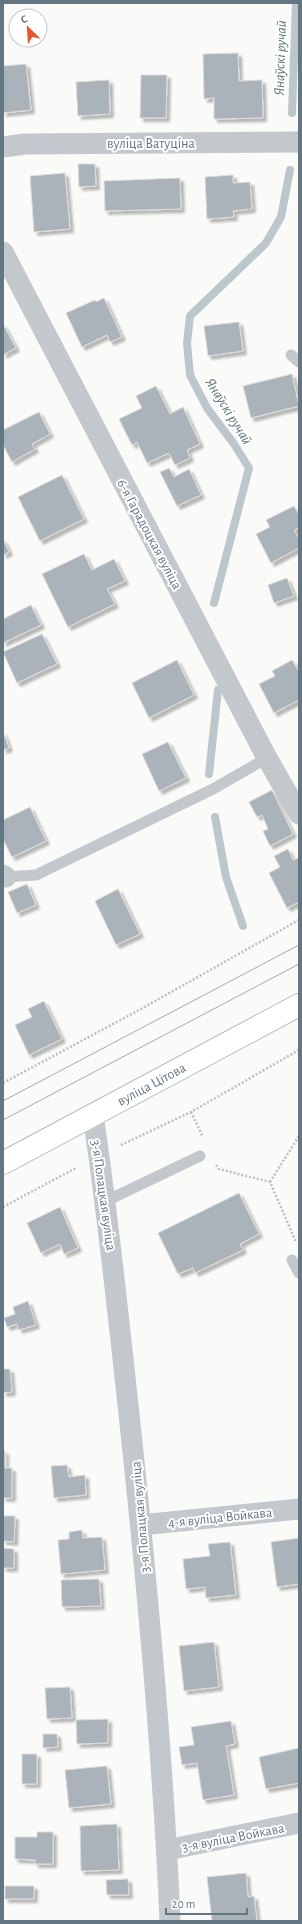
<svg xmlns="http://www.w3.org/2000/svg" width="302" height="1924" viewBox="0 0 302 1924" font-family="'Alegreya Sans',sans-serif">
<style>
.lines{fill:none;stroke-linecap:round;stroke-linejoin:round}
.stream{stroke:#bbc7cb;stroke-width:8}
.building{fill:#aab3b9;stroke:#dcdcda;filter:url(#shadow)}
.primary-casing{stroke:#b5babe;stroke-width:24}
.path{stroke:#bbbfc2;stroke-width:2.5;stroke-dasharray:2 2;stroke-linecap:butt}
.service{stroke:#c3c8cc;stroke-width:11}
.minor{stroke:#c3c8cc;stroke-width:21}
.primary{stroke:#fff;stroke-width:22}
.tram{stroke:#a2aab0;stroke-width:1}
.labels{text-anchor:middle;stroke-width:4;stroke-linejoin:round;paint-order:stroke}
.street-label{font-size:14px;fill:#657683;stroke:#fff}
.water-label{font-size:15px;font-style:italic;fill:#60757c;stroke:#fff}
</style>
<defs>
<filter id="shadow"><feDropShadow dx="3.5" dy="3.5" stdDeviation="1" flood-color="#0004"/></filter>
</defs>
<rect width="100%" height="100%" fill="#fafaf8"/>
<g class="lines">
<!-- stream -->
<path class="stream" d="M292,113L296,3
M214,603L249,468L234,444L207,408L190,375L187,343L190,316L266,243L281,217L290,170
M209,774L218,690
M215,817L226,877L243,926"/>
</g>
<!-- building -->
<path class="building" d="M238,53L239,81L262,80L263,118L214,119V98L204,99L203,54Z
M26,64L31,110L3,113V66Z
M141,75H167L166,118H140Z
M109,80L110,114L78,116L76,82Z
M78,164H95L96,186L79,187Z
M65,173L70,229L34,232L30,176Z
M233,175V183L250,182L252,209L233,211L234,217L207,219L205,177Z
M180,178L181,209L105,211L104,181Z
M104,298L122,337L110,342L107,335L82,347L66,313L95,300L96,302Z
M239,322L243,351L208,356L204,326Z
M3,324L16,348L3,355Z
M292,374L299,406L251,418L243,386Z
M156,386L170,414L183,407L200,444L187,450L190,458L175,465L169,453L147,463L137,442L132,445L119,419L142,408L136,396Z
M39,412L50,434L32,444L35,449L12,462L3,445V430Z
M169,468L174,477L189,469L201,495L177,506L160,472Z
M62,475L84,519L40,541L18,497Z
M294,506L299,515V528L294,530L299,539V548L271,563L256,534L270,527L266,520Z
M3,539L9,552L3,555Z
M84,554L92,570L114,559L125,581L107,589L115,604L68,627L42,574Z
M287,578L294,596L274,603L268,585Z
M31,605L41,625L3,643V619Z
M42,634L57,664L17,683L3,652Z
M177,660L194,695L149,718L132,683Z
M292,660L299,672V700L274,713L259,684L275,676L272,671Z
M3,732L9,748L3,750Z
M168,742L186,778L159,791L142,754Z
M272,790L293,834L270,846L263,831L268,829L262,815L257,817L249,802Z
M30,807L46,841L12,857L3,839V820Z
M288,849L293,860L299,858V902L287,908L269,873L280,867L274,856Z
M27,884L36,905L17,913L8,892Z
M118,889L140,934L116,945L95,901Z
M44,1001L62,1039L29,1055L15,1025L32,1017L28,1009Z
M239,1193L259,1234L240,1244L243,1250L195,1273L193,1268L178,1274L158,1233Z
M60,1207L78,1248L64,1254L60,1244L41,1253L27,1223Z
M28,1301L36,1325L19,1330L17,1324L7,1327L4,1318L15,1314L13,1307Z
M3,1369H10L12,1392L3,1393Z
M3,1451H5V1468H12V1498H3Z
M67,1465L69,1477L85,1475L86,1495L54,1498L51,1466Z
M3,1516H15L14,1542L3,1541Z
M82,1530L83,1538L102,1537L105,1570L61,1574L58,1540L69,1539V1532Z
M299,1538V1584L277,1587L271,1542Z
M230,1542L236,1595L206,1598L205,1587L186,1589L183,1559L210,1556L208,1544Z
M3,1548L14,1549V1568H3Z
M99,1579L101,1606L62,1607L61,1580Z
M214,1642L219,1687L184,1691L179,1646Z
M70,1687L72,1718L47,1719L45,1688Z
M108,1719V1743L77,1744L76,1720Z
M231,1721L235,1744L226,1746L234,1795L203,1800L197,1763L182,1765L179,1747L194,1745L191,1727Z
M43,1734H57L58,1747L43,1748Z
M299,1748V1783L266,1789L259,1757Z
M22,1754H37V1784H22Z
M107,1766L111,1804L69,1808L65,1770Z
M117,1824L119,1870L81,1871L80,1826Z
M37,1832H53V1864H35V1860L15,1859V1837H37Z
M246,1873L248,1897L254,1896L257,1921H212L207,1877Z
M128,1879L129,1895H107L106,1880Z
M5,1886H34V1899H5Z"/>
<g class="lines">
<!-- primary casing -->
<g class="primary-casing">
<g id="primary">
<path id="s1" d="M3,1163L299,1005"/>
</g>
</g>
<!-- path -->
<path class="path" d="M3,1083L141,1009L299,920
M191,1112L203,1137
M121,1145L191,1112L299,1050
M216,1165L219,1169L270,1182L296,1242
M270,1182L299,1136
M3,1207L76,1168"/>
<!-- service -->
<path class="service" d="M291,355L299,362
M6,877L36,875L213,789L267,758
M106,1201L200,1156
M292,1260L299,1273"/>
<!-- minor -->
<path class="minor" d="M3,147L25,144L299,142
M3,252L267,758L299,814
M3,875L6,877
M93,1115C108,1214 118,1314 129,1414C147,1582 163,1752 170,1921
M141,1525L299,1509
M167,1850L299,1823"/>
<!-- primary -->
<use href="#primary" class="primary"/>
<!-- tram -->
<path class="tram" d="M3,1101L299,945
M3,1120L299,964"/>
</g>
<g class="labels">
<!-- street labels -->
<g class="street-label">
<text x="151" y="148">вуліца Ватуціна</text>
<text transform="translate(150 534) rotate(62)" y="5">6-я Гарадоцкая вуліца</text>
<text dy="5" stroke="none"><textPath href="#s1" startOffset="168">вуліца Цітова</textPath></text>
<text transform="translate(104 1195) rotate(82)" y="5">3-я Полацкая вуліца</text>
<text transform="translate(140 1517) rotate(-95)" y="5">3-я Полацкая вуліца</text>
<text transform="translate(220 1517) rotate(-6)" y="5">4-я вуліца Войкава</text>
<text transform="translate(233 1837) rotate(-11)" y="5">3-я вуліца Войкава</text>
</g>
<!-- water labels -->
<g class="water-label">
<text transform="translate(280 58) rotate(-88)" y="5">Янаўскі ручай</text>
<text transform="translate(229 411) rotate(58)" y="5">Янаўскі ручай</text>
</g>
</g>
<!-- border -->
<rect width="302" height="1924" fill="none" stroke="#657683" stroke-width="8"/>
<!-- north arrow -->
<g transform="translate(28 28) rotate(335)"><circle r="19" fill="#ffffff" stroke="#c1c8cd"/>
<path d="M0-3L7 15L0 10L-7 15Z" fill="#e4572e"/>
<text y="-6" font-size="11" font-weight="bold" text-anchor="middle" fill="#657683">С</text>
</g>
<!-- scale -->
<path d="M166 1908v6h81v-6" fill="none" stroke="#657683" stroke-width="2"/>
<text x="172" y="1908" font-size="12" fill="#657683" stroke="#ffffff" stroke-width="3" paint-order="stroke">20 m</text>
</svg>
